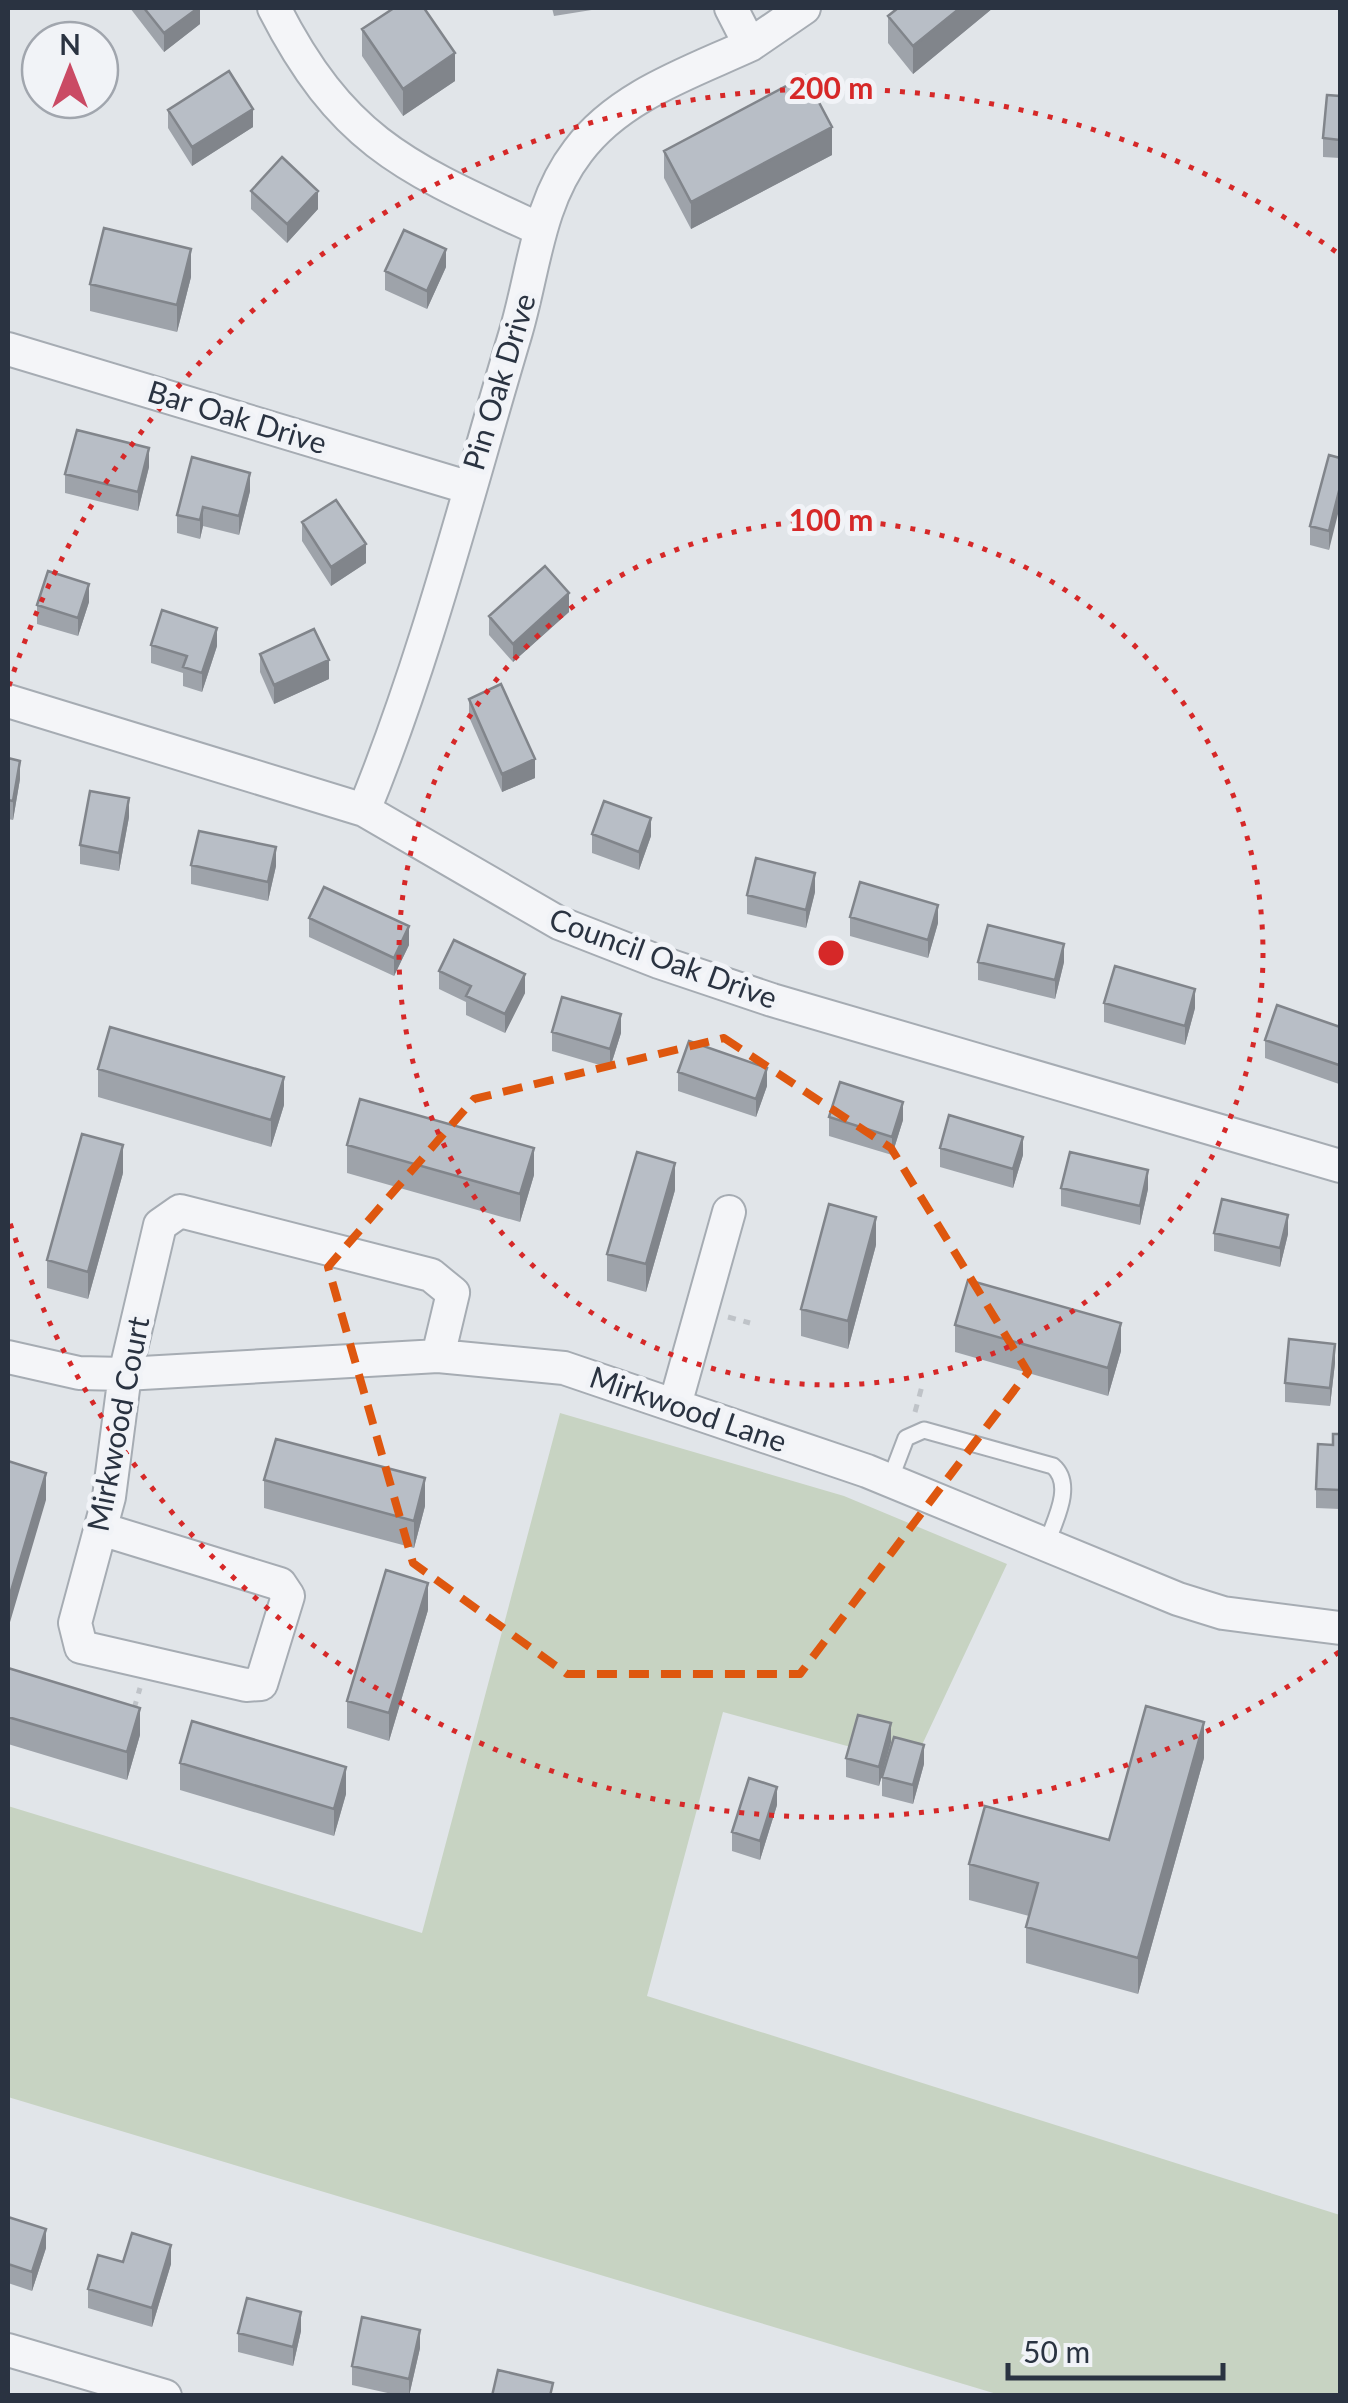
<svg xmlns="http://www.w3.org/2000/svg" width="1348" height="2403" viewBox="0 0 1348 2403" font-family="Lato,sans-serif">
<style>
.green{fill:#c7d3c2}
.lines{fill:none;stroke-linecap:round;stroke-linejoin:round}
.service-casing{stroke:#a6acb3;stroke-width:19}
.minor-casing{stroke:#a6acb3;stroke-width:36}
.path{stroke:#bfc3c8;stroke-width:5;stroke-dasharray:8 8;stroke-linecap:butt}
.service{stroke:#f4f5f8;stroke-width:15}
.minor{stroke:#f4f5f8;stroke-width:32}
.wall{fill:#9ea3aa}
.shaded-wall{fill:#81858b}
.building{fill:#b8bec6;stroke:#81858b;stroke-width:2.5}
.marked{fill:none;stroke:#de570f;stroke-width:8;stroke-dasharray:20 12;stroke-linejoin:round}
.ring{fill:none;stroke:#d62828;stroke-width:5;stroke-dasharray:5 10}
.labels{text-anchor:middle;stroke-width:10;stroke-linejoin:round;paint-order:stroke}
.street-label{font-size:30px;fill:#2a3341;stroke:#f1f3f7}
.centre{fill:#d62828;stroke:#f1f3f7;stroke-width:5}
.ring-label{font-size:30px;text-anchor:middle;font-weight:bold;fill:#d62828;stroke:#f1f3f7;stroke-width:10;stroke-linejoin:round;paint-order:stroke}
</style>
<rect width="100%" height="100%" fill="#e1e5e9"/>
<!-- green -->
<path class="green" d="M560,1413L844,1496L1007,1564L913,1764L723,1712L647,1996L1340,2215V2395H1000L8,2097V1806L422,1933Z"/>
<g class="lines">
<!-- service casing -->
<g class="service-casing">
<path id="service" d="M890,1480L906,1438L924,1430L1053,1466C1075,1485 1054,1522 1046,1545"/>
</g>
<!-- minor casing -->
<g class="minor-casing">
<path id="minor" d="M274,8C343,143 407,168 537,228
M731,8L750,45L804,8
M8,349L467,487
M8,701L364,810L559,923L659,962L772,1000L1340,1166
M364,810C427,656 467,495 515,335C534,272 537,204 578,151C619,96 689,73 750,45
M8,1357L79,1373L125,1374L438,1356L564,1368L867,1471L1178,1599L1223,1613L1340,1628
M675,1405L729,1212
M101,1529L280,1584L288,1596L261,1684L246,1685L81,1647L75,1623L109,1497L125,1374L160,1225L180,1211L431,1275L453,1293L438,1356
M8,2350L165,2396"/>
</g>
<!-- path -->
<path class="path" d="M728,1317L750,1323
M915,1412L922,1386
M134,1709L140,1688"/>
<!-- service -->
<use href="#service" class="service"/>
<!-- minor -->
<use href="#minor" class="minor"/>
</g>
<!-- wall -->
<path class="wall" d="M130,8H200V24L164,52Z
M552,8H604L554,16Z
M993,8L913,74L888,43V16Z
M362,29L455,81L403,116L362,56Z
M1340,96V158L1323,157V138Z
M168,110L253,127L192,166L168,128Z
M664,151L832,155L691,229L664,178Z
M251,191L318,209L287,243L251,209Z
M446,267L427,309L385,290V271Z
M191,277L177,332L90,311V284Z
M1340,458L1329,550L1310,545V526Z
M149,467L138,511L65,493V474Z
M250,491L239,535L203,526L200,539L177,533V515Z
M302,522L366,563L331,586L302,541Z
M89,602L78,636L37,624V605Z
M569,612L513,662L489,635V616Z
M151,645L217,646L202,692L183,686V673L151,663Z
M260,654L329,679L274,704L260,672Z
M469,699L535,778L502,792L469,717Z
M8,758L20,779L13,820L8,819Z
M129,817L119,871L80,864V845Z
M592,834L651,836L639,870L592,853Z
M191,865L276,866L268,901L191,884Z
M815,892L806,928L747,914V895Z
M850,917L938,923L928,958L850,936Z
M309,918L409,945L394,976L309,937Z
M978,962H1064L1055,999L978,980Z
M439,971L525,993L505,1033L466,1015V1002L439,989Z
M1104,1003L1195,1008L1185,1045L1104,1022Z
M1340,1027V1079L1339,1084L1265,1058V1040Z
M552,1032L621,1033L610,1068L552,1051Z
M98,1069L284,1105L271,1147L98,1097Z
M678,1072L767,1086L756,1117L678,1091Z
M829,1117L903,1120L892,1155L829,1136Z
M347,1145L534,1175L520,1222L347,1173Z
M940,1148L1023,1155L1013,1188L940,1167Z
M123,1173L88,1299L47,1288V1260Z
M1061,1188L1148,1189L1140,1225L1061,1206Z
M675,1190L646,1292L607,1281V1254Z
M1214,1233L1288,1234L1280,1267L1214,1251Z
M876,1245L848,1349L801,1336V1309Z
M955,1325L1121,1351L1108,1396L955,1352Z
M1335,1363L1330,1406L1285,1402V1383Z
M1340,1434V1509L1316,1508V1489L1333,1445Z
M264,1480L425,1506L414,1548L264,1508Z
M428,1610L389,1741L347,1728V1701Z
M8,1668L140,1735L127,1780L8,1744Z
M891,1742L879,1786L846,1777V1758Z
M1204,1758L1138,1994L1026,1963V1927L1029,1916L969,1900V1864L1109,1840Z
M180,1763L346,1794L334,1836L180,1790Z
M924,1764L913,1804L882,1796V1777Z
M777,1805L760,1860L732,1851V1832Z
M8,2217L46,2248L32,2291L8,2283Z
M123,2262L171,2264L152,2327L88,2308V2289Z
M301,2331L293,2366L238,2352V2333Z
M420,2348L409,2396H401L352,2385V2366Z"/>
<!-- shaded-wall -->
<path class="shaded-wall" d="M198,8H200V24L164,52V33Z
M960,8H993L913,74V46Z
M455,53V81L403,116V89Z
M253,109V127L192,166V147Z
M832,127V155L691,229V202Z
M318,191V209L287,243V224Z
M191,249V277L177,332V305Z
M446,249V267L427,309V291Z
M149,448V467L138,511V492Z
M250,473V491L239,535V516Z
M1340,487V506L1329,550V531Z
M203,507V526L200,539V520Z
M366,544V563L331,586V567Z
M89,584V602L78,636V618Z
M569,593V612L513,662V644Z
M217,628V646L202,692V673Z
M329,660V679L274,704V685Z
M535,759V778L502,792V774Z
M20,761V779L13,820V801Z
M129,798V817L119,871V853Z
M651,818V836L639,870V852Z
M276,847V866L268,901V882Z
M815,873V892L806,928V910Z
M938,905V923L928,958V940Z
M409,926V945L394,976V958Z
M1064,944V962L1055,999V980Z
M525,974V993L505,1033V1014Z
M1195,989V1008L1185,1045V1026Z
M621,1014V1033L610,1068V1049Z
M767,1068V1086L756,1117V1099Z
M284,1077V1105L271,1147V1120Z
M903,1102V1120L892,1155V1137Z
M1023,1137V1155L1013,1188V1169Z
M123,1145V1173L88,1299V1272Z
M534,1148V1175L520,1222V1194Z
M675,1163V1190L646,1292V1264Z
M1148,1170V1189L1140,1225V1206Z
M1288,1215V1234L1280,1267V1248Z
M876,1217V1245L848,1349V1321Z
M1121,1323V1351L1108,1396V1368Z
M1335,1344V1363L1330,1406V1388Z
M46,1473V1500L8,1629V1601Z
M425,1478V1506L414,1548V1521Z
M428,1583V1610L389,1741V1713Z
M140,1708V1735L127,1780V1752Z
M1204,1722V1758L1138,1994V1958Z
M891,1723V1742L879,1786V1767Z
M924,1745V1764L913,1804V1785Z
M346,1767V1794L334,1836V1809Z
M777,1787V1805L760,1860V1841Z
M46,2229V2248L32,2291V2272Z
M171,2245V2264L152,2327V2308Z
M301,2312V2331L293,2366V2347Z
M420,2330V2348L409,2396V2379Z"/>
<!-- building -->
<path class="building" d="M144,8H198L164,33Z
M394,8H424L455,53L403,89L362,29Z
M898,8H960L913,46L888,16Z
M229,71L253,109L192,147L168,110Z
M805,76L832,127L691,202L664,151Z
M1327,95L1340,96V140L1323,138Z
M282,157L318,191L287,224L251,191Z
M104,228L191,249L177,305L90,284Z
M404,230L446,249L427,291L385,271Z
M77,430L149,448L138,492L65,474Z
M1329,455L1340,458V487L1329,531L1310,526Z
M192,457L250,473L239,516L203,507L200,520L177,515Z
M336,500L366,544L331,567L302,522Z
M545,566L569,593L513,644L489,616Z
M48,571L89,584L78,618L37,605Z
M162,610L217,628L202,673L183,667L187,656L151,645Z
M314,629L329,660L274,685L260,654Z
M501,684L535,759L502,774L469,699Z
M8,758L20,761L13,801L8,800Z
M90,791L129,798L119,853L80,845Z
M604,801L651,818L639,852L592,834Z
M199,831L276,847L268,882L191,865Z
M756,858L815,873L806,910L747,895Z
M860,882L938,905L928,940L850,917Z
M324,887L409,926L394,958L309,918Z
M988,925L1064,944L1055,980L978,962Z
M454,940L525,974L505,1014L466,996L471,986L439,971Z
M1115,966L1195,989L1185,1026L1104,1003Z
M562,997L621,1014L610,1049L552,1032Z
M1277,1005L1340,1027V1060L1339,1065L1265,1040Z
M110,1027L284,1077L271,1120L98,1069Z
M689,1041L767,1068L756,1099L678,1072Z
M840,1082L903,1102L892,1137L829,1117Z
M360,1099L534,1148L520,1194L347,1145Z
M949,1115L1023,1137L1013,1169L940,1148Z
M82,1134L123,1145L88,1272L47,1260Z
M637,1152L675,1163L646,1264L607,1254Z
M1070,1152L1148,1170L1140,1206L1061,1188Z
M1222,1199L1288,1215L1280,1248L1214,1233Z
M829,1204L876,1217L848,1321L801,1309Z
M968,1280L1121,1323L1108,1368L955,1325Z
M1289,1339L1335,1344L1330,1388L1285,1383Z
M1333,1434H1340V1490L1316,1489L1318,1444L1333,1445Z
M276,1439L425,1478L414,1521L264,1480Z
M8,1461L46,1473L8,1601Z
M386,1570L428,1583L389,1713L347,1701Z
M8,1668L140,1708L127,1752L8,1717Z
M1146,1706L1204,1722L1138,1958L1026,1927L1038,1883L969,1864L985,1806L1109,1840Z
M858,1715L891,1723L879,1767L846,1758Z
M192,1721L346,1767L334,1809L180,1763Z
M894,1737L924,1745L913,1785L882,1777Z
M749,1778L777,1787L760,1841L732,1832Z
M8,2217L46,2229L32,2272L8,2264Z
M132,2233L171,2245L152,2308L88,2289L98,2255L123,2262Z
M247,2298L301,2312L293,2347L238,2333Z
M362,2317L420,2330L409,2379L352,2366Z
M498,2370L553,2383L550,2396H492Z"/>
<!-- marked area -->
<path class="marked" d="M724,1038L891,1148L1028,1372L800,1674H567L413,1563L328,1267L474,1099Z"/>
<!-- distance rings -->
<g class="ring">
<circle cx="831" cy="953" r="432"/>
<path d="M1339 1652A864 864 0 0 1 9 1220M9 686A864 864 0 0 1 1339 254"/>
</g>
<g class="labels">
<!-- street labels -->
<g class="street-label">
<text transform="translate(500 382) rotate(-73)" y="10">Pin Oak Drive</text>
<text transform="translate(237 418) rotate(17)" y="10">Bar Oak Drive</text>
<text transform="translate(663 959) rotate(20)" y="10">Council Oak Drive</text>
<text transform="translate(688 1410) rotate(19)" y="10">Mirkwood Lane</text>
<text transform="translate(119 1424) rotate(-79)" y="10">Mirkwood Court</text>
</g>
</g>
<circle cx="831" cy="953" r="15" class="centre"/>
<g class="ring-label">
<text x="831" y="99">200 m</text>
<text x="831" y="531">100 m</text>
</g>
<!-- border -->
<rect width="1348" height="2403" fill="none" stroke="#2a3341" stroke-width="20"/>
<!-- north arrow -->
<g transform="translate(70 70)"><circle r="48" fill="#f1f3f7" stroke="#a1a6ae" stroke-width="2.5"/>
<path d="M0-8L18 38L0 25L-18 38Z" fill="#ca4a64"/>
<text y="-15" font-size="28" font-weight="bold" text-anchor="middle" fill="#2a3341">N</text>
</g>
<!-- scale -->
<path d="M1008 2363v15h215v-15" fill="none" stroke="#2a3341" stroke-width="5"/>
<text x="1023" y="2363" font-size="30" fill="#2a3341" stroke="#f1f3f7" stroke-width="8" paint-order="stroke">50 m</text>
</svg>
